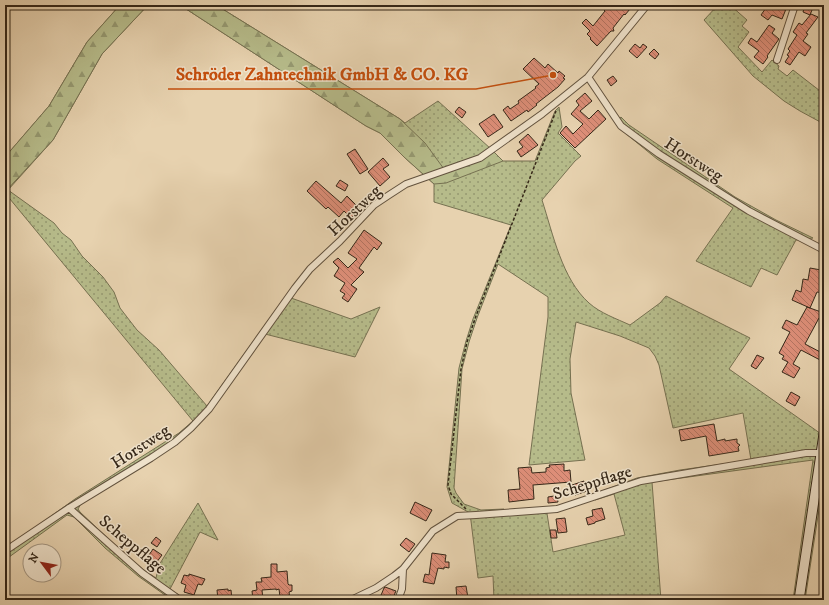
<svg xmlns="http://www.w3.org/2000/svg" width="829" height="605" viewBox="0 0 829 605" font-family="'IM FELL DW Pica',serif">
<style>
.grass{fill:url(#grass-dots);stroke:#767151;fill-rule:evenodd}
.forest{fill:url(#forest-firs);stroke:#767151}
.building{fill:url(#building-back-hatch);stroke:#352718}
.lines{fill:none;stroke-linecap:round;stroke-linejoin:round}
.minor-casing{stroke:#62523e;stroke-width:8}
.secondary-casing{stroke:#352718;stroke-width:11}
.path{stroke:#352718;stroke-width:1.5;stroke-dasharray:3 2;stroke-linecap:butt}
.minor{stroke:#efe2cb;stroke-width:6}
.secondary{stroke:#efe2cb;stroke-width:9}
.labels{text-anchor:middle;stroke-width:3;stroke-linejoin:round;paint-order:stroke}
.street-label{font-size:17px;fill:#352718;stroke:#efe2cb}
.leader{fill:none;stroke:#c44f0e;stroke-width:1.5}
.callout-dot{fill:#c44f0e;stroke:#efe2cb;stroke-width:1.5}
.callout-label{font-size:18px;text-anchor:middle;font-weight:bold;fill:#c44f0e;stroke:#efe2cb;stroke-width:3;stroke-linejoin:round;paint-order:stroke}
</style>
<defs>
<pattern id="grass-dots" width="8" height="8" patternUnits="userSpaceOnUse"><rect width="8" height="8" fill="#b6bb8a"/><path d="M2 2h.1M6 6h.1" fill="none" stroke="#959870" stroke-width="1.8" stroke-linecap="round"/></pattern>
<pattern id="forest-firs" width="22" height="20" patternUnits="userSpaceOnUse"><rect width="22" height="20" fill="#b6bb8a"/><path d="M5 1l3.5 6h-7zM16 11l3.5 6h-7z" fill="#959870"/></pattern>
<pattern id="building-back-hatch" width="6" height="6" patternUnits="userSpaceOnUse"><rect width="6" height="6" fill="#dd8e78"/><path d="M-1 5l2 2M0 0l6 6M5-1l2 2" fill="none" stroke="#b47461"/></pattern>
</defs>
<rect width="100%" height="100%" fill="#e7d2af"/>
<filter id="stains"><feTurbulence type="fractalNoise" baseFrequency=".005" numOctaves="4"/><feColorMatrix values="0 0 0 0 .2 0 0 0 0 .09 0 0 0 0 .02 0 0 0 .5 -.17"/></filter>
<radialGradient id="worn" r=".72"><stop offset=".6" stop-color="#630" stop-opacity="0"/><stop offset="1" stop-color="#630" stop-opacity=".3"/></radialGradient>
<!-- grass -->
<path class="grass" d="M120,5H148L102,54L53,140L8,190L54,223L62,233L71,240L82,256L103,277L114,292L120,308L137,330L159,350L207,406L295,283L323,252L324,258L312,271L291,298L351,319L380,307L355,357L265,334L192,430L82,502L78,509L80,512L135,564L156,578L159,565L198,503L218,540L200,532L170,589L186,600H172L138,576L105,548L74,517L67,515L5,560V549L75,499L179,433L193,421L5,193V157L49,106L87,42Z
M180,5H216L400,119L405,123L438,101L491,149L503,161H535L555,111L559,107L562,127L558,133L581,156L575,161L542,200C553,234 562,279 589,303C600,313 617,319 630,325L660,303L666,296L750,338L729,369L824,436V477L805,600H793L813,460L652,482L661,600H494L493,576L478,578L470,513L452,503L447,487L459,368L466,341L473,319L511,225L434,202V184L404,157L380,133L366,126ZM498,264L548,297V317L529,465L585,460L571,393L570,359L576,322L620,336L649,348L655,356L659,365L673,428L743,413L751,460L680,470L637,478L594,494L595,500L614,494L625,535L553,552L546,507L504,512V509L481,510L464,504L456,493L454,488L462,369L469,342L477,318Z
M718,5H730L747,20L742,26L749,32L738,47L762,72L772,60L779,66L778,69L787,76L793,70L824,94V124L800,111L784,101L753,76L704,20Z
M621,117L629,125L735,197L776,220L813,238L796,240L777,275L761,268L751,287L696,261L733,208L657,159L619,128L615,122Z"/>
<!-- forest -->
<path class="forest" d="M120,5H148L102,54L53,140L5,192V157L49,106L87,42Z
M180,5H216L400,119L425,143L444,169L478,157L491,149L503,161L446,183L434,184L404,157L380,133L366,126Z"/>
<!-- building -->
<path class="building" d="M608,5H631L629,8L630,9L625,15L624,14L613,28L614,31H611L597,46L590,39L591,38L587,34L590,31L582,23L586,19L593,26L605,11L604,10Z
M768,5H776L786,9L782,19L772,15L768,20L761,15Z
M805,5H814L810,15L803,12Z
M811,14L818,17L806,33L808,34L803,41L811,47L805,56L799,52L790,65L785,62L789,56L787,55L790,51L788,49L797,35L793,32L799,23L802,25Z
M769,25L775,29L772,33L779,39L767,56L768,57L763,64L754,57L759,51L748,43L751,38L757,42Z
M635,44L640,48L643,44L647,47L637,58L629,51Z
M654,49L659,54L655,59L649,54Z
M534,58L545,68L548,64L558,73L559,71L565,76L563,78L565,79L558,87L536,104L537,105L528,112L527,110L511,121L503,110L508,106L510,109L519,103L518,101L536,88L535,87L539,84L523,69Z
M613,76L617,81L611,86L607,80Z
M585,93L592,101L580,111L589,119L598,110L606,119L575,148L560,133L566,126L573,134L583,124L571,114L579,105L576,101Z
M459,107L466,112L462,118L455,112Z
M494,114L503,127L488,137L479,124Z
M528,134L538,145L521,157L517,151L523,147L519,142Z
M355,149L368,169L360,174L347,154Z
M383,158L389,165L383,169L390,177L380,186L368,172Z
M340,180L348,185L345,191L336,186Z
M316,181L341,203L347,196L360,209L351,218L344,211L339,217L328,207L326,209L307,191Z
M364,230L382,243L377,250L374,247L359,268L364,272L351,285L357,289L348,302L342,298L345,294L340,291L345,283L334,276L339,268L333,262L338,258L348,268L357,259L348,253Z
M810,268L821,270L820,279H824V293L817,292L810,308L792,300L796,290L801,292L803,279L808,280Z
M807,307L824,313V319L819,318L805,344L824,354V357L822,361L801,350L793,364L800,368L794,378L782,372L788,362L782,359L784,356L779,353L790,332L782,328L786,320L797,325Z
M757,355L764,358L756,369L751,366Z
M791,392L800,397L795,406L786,401Z
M714,424L717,441L725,439V441L737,439V443L740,445L738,447L739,451L709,456L706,436L681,441L679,430Z
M564,464V471L570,470L571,482L533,485L534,499L509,502L508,490L520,489L518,468L531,467L532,473L546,472V468L550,467L549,465Z
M584,481L587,491L575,495L572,485Z
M554,496H557L558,502L548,503V497Z
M415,502L432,510L426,521L410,513Z
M602,508L605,519L595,522V523L588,525L586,518L593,516L592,510Z
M565,518L567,532L558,533L556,519Z
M550,530H556L557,538H551Z
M156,537L161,541L157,547L151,543Z
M406,538L415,544L409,552L400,545Z
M153,549L162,555L153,567L145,561Z
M432,553L446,555L445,562H449V568L444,567V569L438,568L434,584L423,582L425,574L429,575Z
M271,564H277V572L287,571L288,584L289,585H292V591L289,592L290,599H282V597H280L279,589L276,590V589L262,590L263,600H253L252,591L257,590L256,582H262L261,578L271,577Z
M189,574L205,579L202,585L198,584L194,595L184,592L186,585L181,583L184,575L189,576Z
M466,586L468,598L457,600L456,587Z
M385,587L396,591L392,600H379L384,588Z
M228,589V591L231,590L232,600H218L217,590Z"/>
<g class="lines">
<!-- minor casing -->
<g class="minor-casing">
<path id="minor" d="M777,60L795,5
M588,77L621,126L659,154L749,211L824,250
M69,508L142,573L180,600
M5,551L69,508L151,458L175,442L191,428L209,409L295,288L310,269L340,241L374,205L389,195L406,184L480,158L542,114L588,77L647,5
M342,600L353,599L376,588L394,576L403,569L433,531L457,516L476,515L557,509L641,481L806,453H821
M398,600L402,589L403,569"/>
</g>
<!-- secondary casing -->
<g class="secondary-casing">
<path id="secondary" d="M799,600L824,434"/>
</g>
<!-- path -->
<path class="path" d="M466,509L451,494L448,485L461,369L467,342L476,316L556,111"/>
<!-- minor -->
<use href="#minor" class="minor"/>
<!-- secondary -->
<use href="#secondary" class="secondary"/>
</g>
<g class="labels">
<!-- street labels -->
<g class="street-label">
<text transform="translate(694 159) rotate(33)" y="6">Horstweg</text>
<text transform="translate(354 210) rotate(-43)" y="6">Horstweg</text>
<text transform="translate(140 446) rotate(-33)" y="6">Horstweg</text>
<text transform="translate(592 482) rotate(-17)" y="6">Scheppflage</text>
<text transform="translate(133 544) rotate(40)" y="6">Scheppflage</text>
</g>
</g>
<!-- callouts -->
<path class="leader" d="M553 75L476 89H168"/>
<circle class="callout-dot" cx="553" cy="75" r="4"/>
<g class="callout-label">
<text x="322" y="80">Schröder Zahntechnik GmbH &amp; CO. KG</text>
</g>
<!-- margin -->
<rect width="829" height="605" fill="none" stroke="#e7d2af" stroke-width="20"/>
<rect x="6" y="6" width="817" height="593" fill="none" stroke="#352718" stroke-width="2"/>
<rect x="10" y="10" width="809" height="585" fill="none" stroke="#352718"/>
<!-- north arrow -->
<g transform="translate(42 563) rotate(302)"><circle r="19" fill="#efe2cb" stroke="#a59783"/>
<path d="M0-3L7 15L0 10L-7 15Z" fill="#8f2418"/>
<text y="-6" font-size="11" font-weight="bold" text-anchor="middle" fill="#352718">N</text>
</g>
<rect width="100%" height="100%" filter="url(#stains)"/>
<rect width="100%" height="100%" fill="url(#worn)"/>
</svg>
